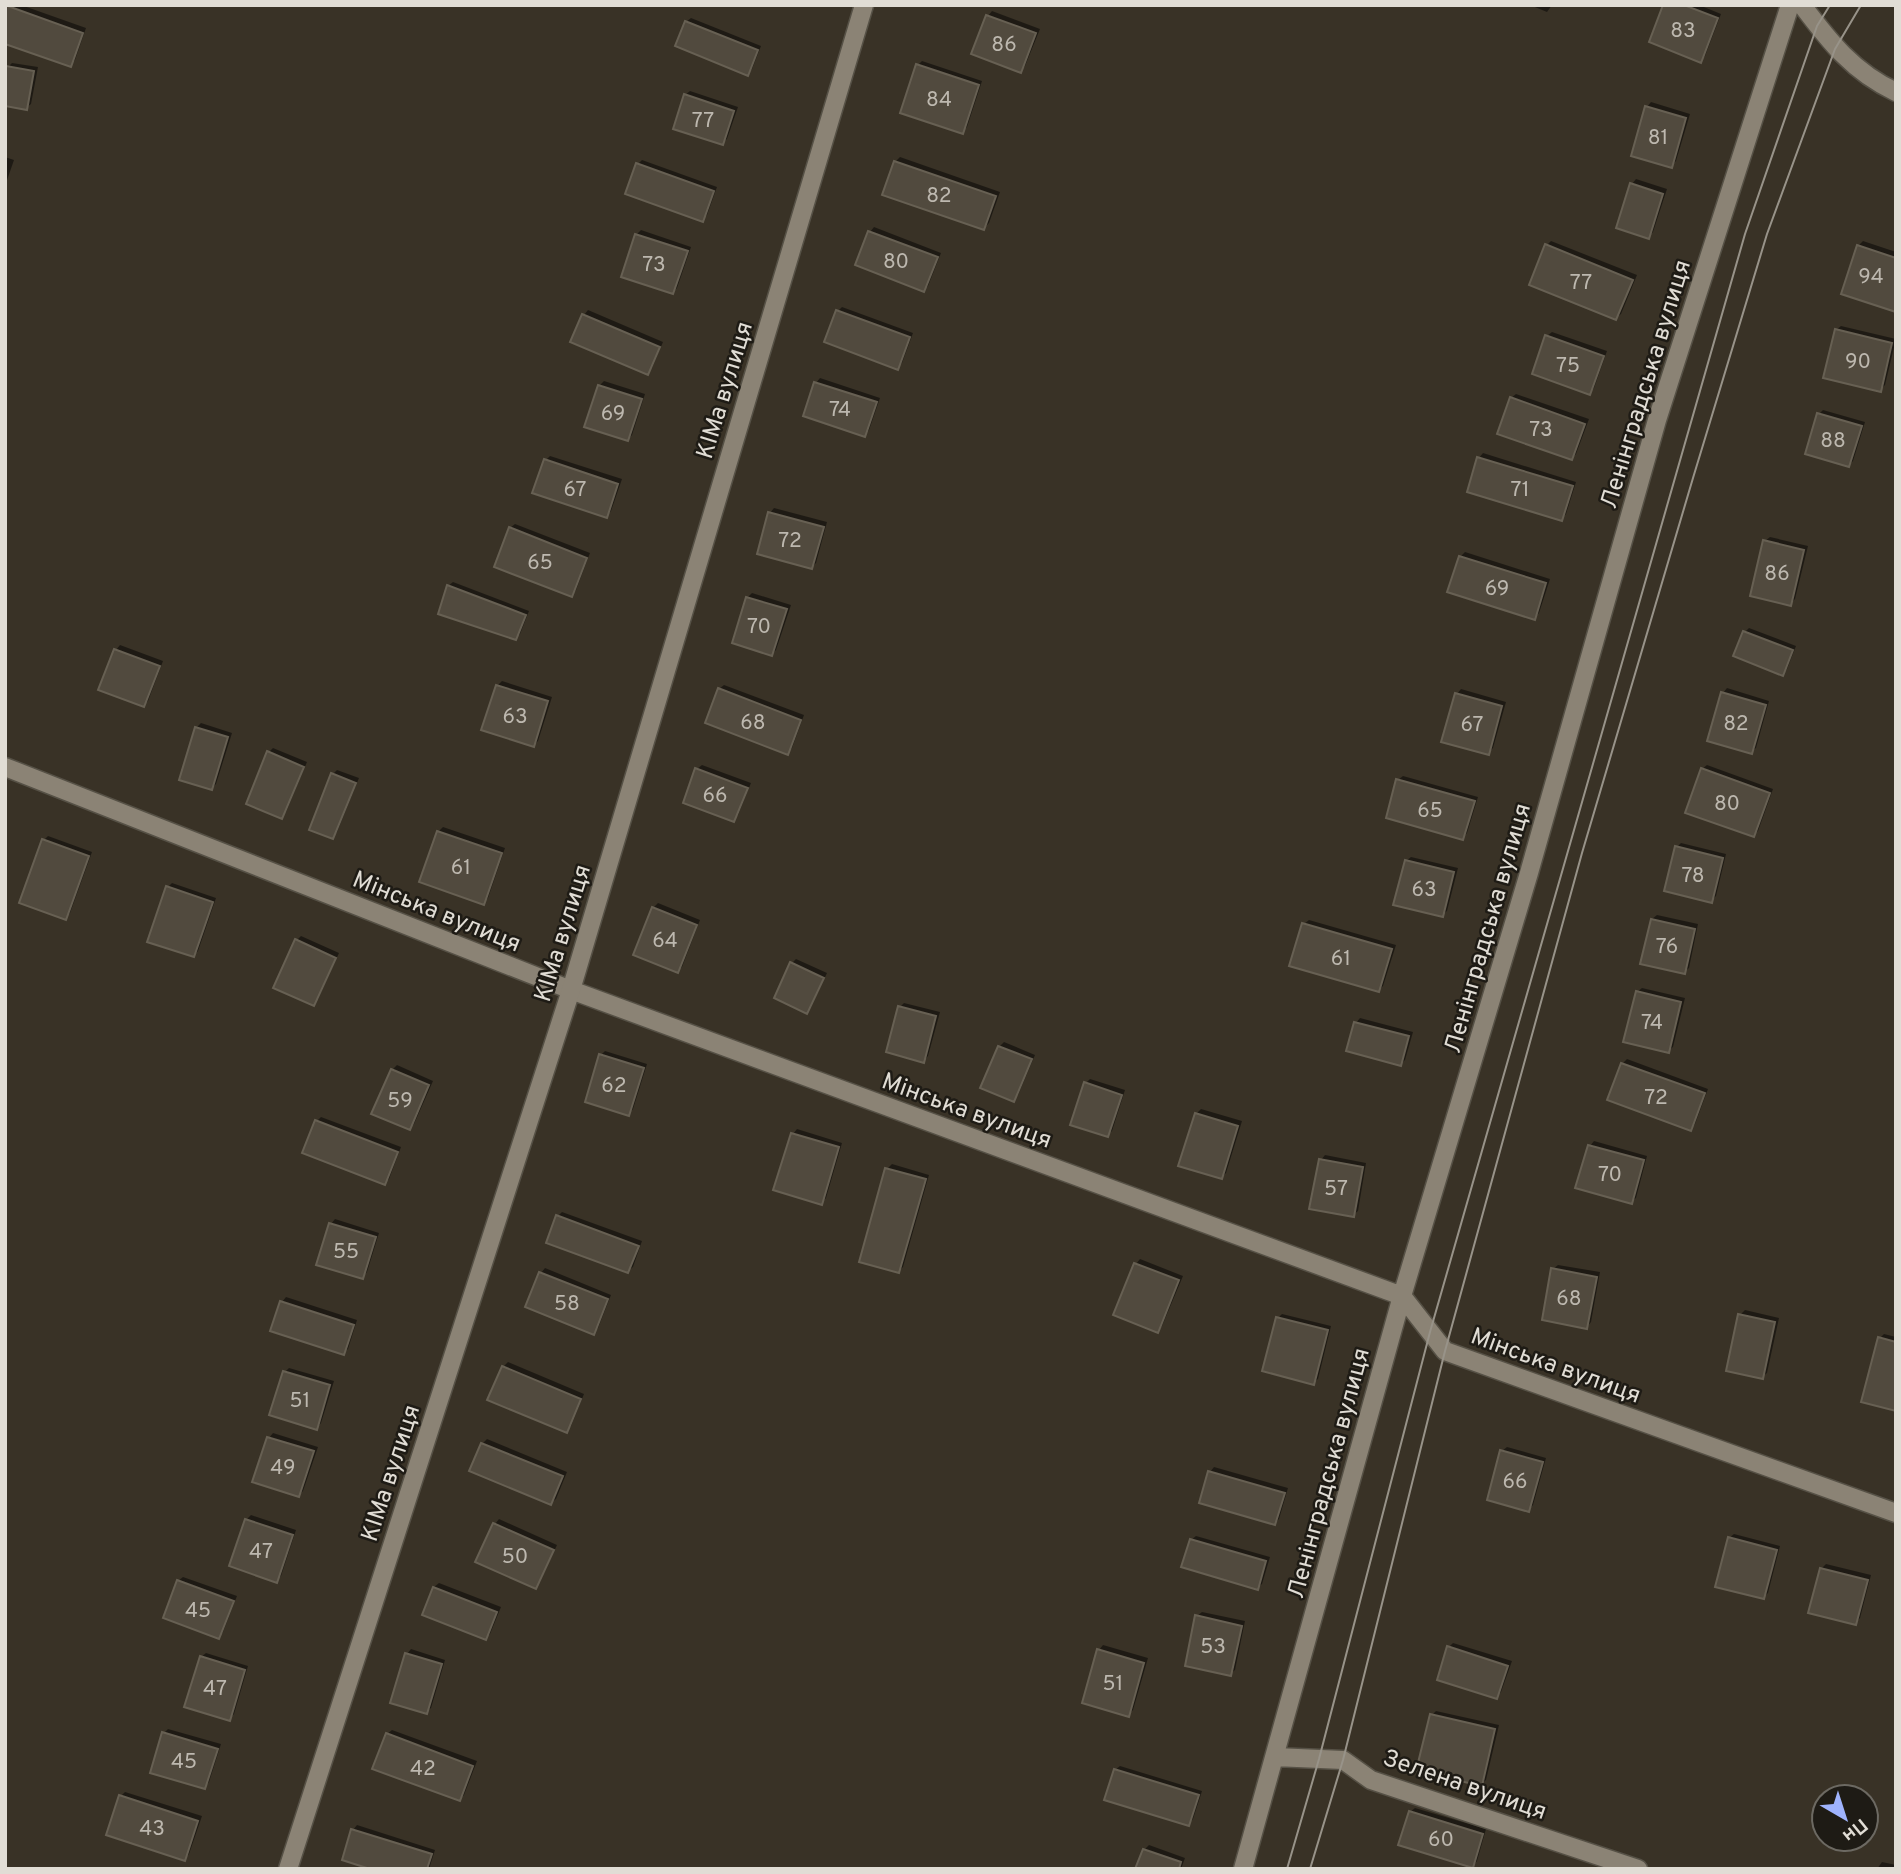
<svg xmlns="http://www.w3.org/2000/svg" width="1901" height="1874" viewBox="0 0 1901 1874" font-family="Overpass,sans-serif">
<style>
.shadow{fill:#0007}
.building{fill:#514a3e;stroke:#676053;stroke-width:2}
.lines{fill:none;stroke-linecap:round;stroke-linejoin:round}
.minor-casing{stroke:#565146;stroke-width:21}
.tertiary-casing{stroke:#565146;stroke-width:21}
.minor{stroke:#8b8375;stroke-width:18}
.tertiary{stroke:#8b8375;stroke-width:18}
.tram{stroke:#989389;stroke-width:2}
.labels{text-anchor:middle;stroke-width:5;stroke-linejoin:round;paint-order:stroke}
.number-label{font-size:21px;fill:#bdb8af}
.street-label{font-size:24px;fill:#e1ddd5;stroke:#1e1b15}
</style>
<rect width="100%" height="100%" fill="#393226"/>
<!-- shadow -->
<path class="shadow" d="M5,5H21L86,28L75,60L71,65Z
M1530,5H1552L1547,12Z
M1665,5H1699L1721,14L1705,56L1700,61Z
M992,11L1040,29L1025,66L1020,71L988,16Z
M691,18L761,46L752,69L747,74L686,22Z
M922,61L982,81L967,127L962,132L918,65Z
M12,63L38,67L31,104L26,108L5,104V79L8,67Z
M690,91L738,107L727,139L722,143L685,95Z
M1651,102L1690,114L1676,161L1671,166L1647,107Z
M5,157L14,160L5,186Z
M900,157L1000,192L989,223L984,228L895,162Z
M642,160L717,187L707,215L702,220L638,164Z
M1636,179L1667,189L1653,232L1648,237L1632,184Z
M874,227L941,253L928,286L924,290L870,232Z
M641,230L691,247L677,288L673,292L636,235Z
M1551,241L1637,275L1621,314L1616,318L1547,245Z
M1863,241L1896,252V310L1858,246Z
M842,307L913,333L902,363L897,368L838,311Z
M588,310L663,342L652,368L648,373L572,341L584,315Z
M1841,326L1896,339L1885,385L1880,390L1836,330Z
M1552,332L1607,351L1594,388L1590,393L1547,336Z
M820,378L880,398L869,430L865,435L816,383Z
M604,381L645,394L632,435L628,439L599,386Z
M1516,394L1589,419L1576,454L1572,458L1511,398Z
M1823,410L1865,422L1853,461L1849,465L1819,414Z
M1483,453L1576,482L1566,514L1562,519L1479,458Z
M550,456L622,479L611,511L607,516L546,460Z
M774,508L827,522L816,563L812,567L770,513Z
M515,524L590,553L576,590L572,595L510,528Z
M1770,537L1808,546L1795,599L1790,604L1765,541Z
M1465,552L1550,579L1539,613L1534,618L1460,557Z
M453,582L529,611L520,634L516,638L448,586Z
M752,593L791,605L776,650L772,654L734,642L748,597Z
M1749,628L1796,646L1787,669L1783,674L1745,632Z
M120,645L163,661L148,701L144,705L116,650Z
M502,681L552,697L538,741L534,745L497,686Z
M724,685L804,715L792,748L788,753L719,689Z
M1727,688L1769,701L1756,748L1751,752L1723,693Z
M1461,689L1506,702L1493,748L1488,753L1457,694Z
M201,723L232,733L216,784L212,788L196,728Z
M273,748L307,762L286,812L282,817L269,752Z
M702,765L751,783L738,815L734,820L697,769Z
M1707,765L1773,789L1758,831L1753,835L1702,769Z
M337,770L359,778L337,832L333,837V774Z
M1403,776L1478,797L1467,833L1463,838L1398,780Z
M443,827L505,848L488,898L483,903L422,881L439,831Z
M48,836L92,852L70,913L65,918L44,840Z
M1681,843L1726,854L1716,896L1711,901L1677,847Z
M1411,857L1458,868L1447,911L1442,915L1406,861Z
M172,883L216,898L198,951L194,955L168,887Z
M658,903L700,920L682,967L678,971L653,908Z
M1657,915L1698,924L1689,968L1684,972L1652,919Z
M1309,920L1396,945L1383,986L1379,990L1304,924Z
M301,936L339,953L318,999L313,1004L297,940Z
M796,959L827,973L811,1007L807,1012L792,963Z
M1642,988L1685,998L1673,1047L1668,1051L1637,992Z
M904,1003L940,1012L928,1056L924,1061L900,1007Z
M1360,1018L1413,1032L1405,1060L1401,1064L1356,1023Z
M1004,1042L1035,1055L1018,1095L1014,1100L999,1047Z
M605,1051L647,1064L633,1109L629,1114L601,1055Z
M1627,1059L1708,1089L1695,1124L1691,1129L1622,1064Z
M397,1065L433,1081L414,1124L410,1128L392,1070Z
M1090,1079L1125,1090L1112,1131L1107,1135L1086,1083Z
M1201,1109L1242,1121L1226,1173L1222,1177L1196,1114Z
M321,1117L401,1147L389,1179L385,1183L317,1121Z
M797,1129L842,1143L826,1198L821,1203L793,1134Z
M1594,1141L1647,1156L1636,1198L1631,1202L1590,1146Z
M1325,1155L1366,1163L1358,1211L1353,1215L1321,1160Z
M892,1164L929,1175L903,1267L899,1271L887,1169Z
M562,1212L642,1241L633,1267L628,1271L558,1216Z
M335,1219L379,1233L367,1272L363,1277L331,1224Z
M1140,1259L1183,1276L1162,1326L1158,1331L1136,1264Z
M1558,1265L1600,1272L1591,1322L1587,1327L1553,1269Z
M545,1268L611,1295L598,1328L593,1332L527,1306L541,1273Z
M286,1297L357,1320L348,1349L343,1353L272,1330L282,1302Z
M1745,1310L1779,1318L1767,1373L1762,1377L1740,1315Z
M1282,1314L1331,1326L1318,1379L1313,1383L1278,1318Z
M1884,1334L1896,1337V1409L1880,1338Z
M508,1362L584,1394L571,1426L566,1431L490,1399L503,1367Z
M289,1368L334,1381L321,1423L317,1428L285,1372Z
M273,1433L318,1447L303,1491L299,1495L269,1438Z
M487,1439L567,1472L556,1499L551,1503L482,1444Z
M1507,1447L1546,1458L1533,1505L1528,1510L1502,1451Z
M1214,1467L1288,1488L1279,1519L1275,1523L1210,1472Z
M251,1515L296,1530L281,1576L276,1580L246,1520Z
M499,1519L557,1545L540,1582L536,1587L495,1524Z
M1734,1534L1780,1546L1768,1593L1764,1597L1729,1538Z
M1196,1536L1270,1557L1262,1584L1257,1588L1191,1540Z
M1826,1564L1871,1575L1860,1618L1855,1623L1811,1611L1822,1568Z
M183,1577L237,1596L223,1632L219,1637L178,1581Z
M439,1583L501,1607L490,1634L486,1638L424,1614L434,1587Z
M1202,1612L1245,1621L1235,1670L1230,1674L1197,1616Z
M1453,1643L1512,1661L1501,1692L1497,1697L1449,1647Z
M1103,1645L1148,1658L1133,1710L1128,1715L1099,1650Z
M411,1649L445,1660L431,1708L426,1712L407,1654Z
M206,1653L248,1666L234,1714L229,1719L201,1657Z
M1436,1711L1499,1725L1486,1780L1481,1784L1432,1715Z
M168,1729L221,1744L209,1782L205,1787L164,1733Z
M392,1730L477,1761L464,1795L460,1799L387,1734Z
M1120,1766L1202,1791L1193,1819L1189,1824L1115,1770Z
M125,1792L202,1816L189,1854L185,1859L121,1796Z
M1415,1808L1486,1829L1477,1861L1473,1866L1410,1812Z
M357,1825L435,1850L429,1869H376L353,1830Z
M1149,1845L1185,1858L1181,1869H1137L1144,1850Z
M1882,1862L1896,1865V1869H1877Z"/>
<!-- building -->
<path class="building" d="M5,5L83,33L71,67L5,44Z
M1663,5H1684L1718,18L1701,63L1649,42Z
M986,15L1036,33L1021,73L971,54Z
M685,21L758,50L748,76L675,46Z
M916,64L979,85L963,134L900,113Z
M6,66L34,71L27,110L5,106Z
M684,94L734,111L723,145L673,129Z
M1645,106L1686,118L1672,168L1631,156Z
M894,161L996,196L984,230L882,195Z
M636,163L714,191L703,222L625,194Z
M1630,183L1663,194L1649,239L1616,228Z
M868,231L938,257L924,292L855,265Z
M635,234L688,251L673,294L621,277Z
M1545,244L1633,280L1616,320L1529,285Z
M1857,245L1896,258V312L1841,294Z
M836,310L910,337L898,370L824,342Z
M582,314L660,347L648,375L570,342Z
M1835,329L1892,343L1881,392L1823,378Z
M1545,335L1604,356L1590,395L1532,374Z
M814,382L877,402L865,437L803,416Z
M598,385L642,399L628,441L584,427Z
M1510,397L1585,424L1572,460L1497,434Z
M1817,413L1862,426L1849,467L1805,454Z
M1477,457L1573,486L1562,521L1467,492Z
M544,459L618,484L607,518L532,493Z
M768,512L824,527L812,569L757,554Z
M509,527L587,558L572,597L494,567Z
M1763,540L1804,550L1791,606L1750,596Z
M1459,556L1546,583L1535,620L1447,592Z
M447,585L526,615L516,640L438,614Z
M746,597L787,609L772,656L732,643Z
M1743,631L1793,650L1783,676L1733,656Z
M114,649L160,666L144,707L98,690Z
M496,685L548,701L534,747L481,730Z
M718,688L801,720L788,755L705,723Z
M1721,692L1766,705L1752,754L1707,741Z
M1455,693L1502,706L1489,755L1441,742Z
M195,727L228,737L212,790L179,780Z
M267,751L304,767L282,819L246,804Z
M695,768L748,788L734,822L683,803Z
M1701,768L1770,793L1754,837L1685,813Z
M331,773L356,783L333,839L309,830Z
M1396,779L1475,801L1463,840L1386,818Z
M437,831L502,853L484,905L419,882Z
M42,839L89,856L66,920L19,903Z
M1675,846L1723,858L1712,903L1664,891Z
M1405,860L1454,872L1443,917L1393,905Z
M166,886L213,902L194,957L147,942Z
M652,907L697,925L678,973L633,955Z
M1651,919L1695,929L1685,974L1640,964Z
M1302,923L1392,949L1379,992L1289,966Z
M295,939L336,958L314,1006L273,988Z
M790,962L824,978L807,1014L774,998Z
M1636,991L1681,1002L1669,1053L1623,1042Z
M898,1006L936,1016L924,1063L886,1052Z
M1354,1022L1409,1036L1401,1066L1346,1051Z
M998,1046L1032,1059L1014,1102L980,1088Z
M599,1054L644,1068L629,1116L585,1102Z
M1621,1063L1705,1093L1691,1131L1607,1100Z
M391,1069L429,1085L410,1130L371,1114Z
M1084,1082L1122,1095L1108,1137L1070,1125Z
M1195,1113L1238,1126L1222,1179L1178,1166Z
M315,1120L398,1152L385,1185L302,1153Z
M791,1133L839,1147L822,1205L773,1190Z
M1588,1145L1644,1160L1632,1204L1575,1188Z
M1319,1159L1363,1167L1354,1217L1309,1209Z
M885,1168L926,1179L899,1273L859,1262Z
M556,1215L639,1246L628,1273L546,1243Z
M329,1223L376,1237L363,1279L316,1265Z
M1134,1263L1179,1280L1158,1333L1113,1315Z
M1551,1268L1597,1277L1587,1329L1542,1320Z
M539,1272L608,1299L594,1335L525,1307Z
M280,1301L354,1325L344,1355L270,1331Z
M1738,1314L1775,1322L1763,1379L1726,1371Z
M1276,1317L1328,1330L1314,1385L1262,1371Z
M1878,1337L1896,1342V1411L1861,1402Z
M502,1366L581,1399L567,1433L487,1400Z
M283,1371L330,1385L317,1430L269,1415Z
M267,1437L314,1451L299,1497L252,1482Z
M481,1443L563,1476L551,1505L469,1471Z
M1500,1450L1543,1462L1529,1512L1487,1500Z
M1208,1471L1285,1493L1275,1525L1199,1503Z
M245,1519L293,1535L277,1583L229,1566Z
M493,1523L554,1550L536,1589L475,1562Z
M1728,1537L1777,1550L1764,1599L1715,1587Z
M1190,1539L1266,1561L1258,1590L1181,1567Z
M1820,1568L1868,1580L1856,1625L1808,1613Z
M177,1580L234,1601L219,1639L163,1618Z
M433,1587L497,1612L486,1640L422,1615Z
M1195,1615L1242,1626L1231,1676L1185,1666Z
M1447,1646L1508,1666L1497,1699L1437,1680Z
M1097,1649L1144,1663L1129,1717L1082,1703Z
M405,1653L442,1664L427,1714L390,1703Z
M200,1656L245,1670L230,1721L184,1707Z
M1430,1714L1495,1729L1482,1786L1416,1771Z
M162,1732L218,1749L205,1789L150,1773Z
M386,1733L473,1766L460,1801L372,1769Z
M1114,1769L1199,1795L1189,1826L1104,1800Z
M119,1795L198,1821L185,1861L106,1835Z
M1409,1811L1483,1834L1473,1868L1398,1845Z
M351,1829L432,1854L427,1869H370L342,1860Z
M1143,1849L1181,1862L1179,1869H1135Z"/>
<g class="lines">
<!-- minor casing -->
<g class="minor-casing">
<path id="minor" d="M1802,5C1829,41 1853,72 1896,92
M5,767L571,990L1402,1296L1445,1351L1896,1513
M1275,1757L1343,1760L1371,1780L1638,1869
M1243,1869L1402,1296L1529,873L1657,420L1790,5"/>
</g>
<!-- tertiary casing -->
<g class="tertiary-casing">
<path id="tertiary" d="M288,1869L571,990L864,5"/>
</g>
<!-- minor -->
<use href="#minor" class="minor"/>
<!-- tertiary -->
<use href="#tertiary" class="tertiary"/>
<!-- tram -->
<path class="tram" d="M1287,1869L1319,1759L1430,1332L1745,234L1817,26L1830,5
M1310,1869L1343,1760L1445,1351L1582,853L1693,478L1767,234L1835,49L1861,5"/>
</g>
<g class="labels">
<!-- number labels -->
<g class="number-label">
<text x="1683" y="37">83</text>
<text x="1004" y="51">86</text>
<text x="939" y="106">84</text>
<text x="703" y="127">77</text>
<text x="1658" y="144">81</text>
<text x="939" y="202">82</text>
<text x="896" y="268">80</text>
<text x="654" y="271">73</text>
<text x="1871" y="283">94</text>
<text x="1581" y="289">77</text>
<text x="1858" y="368">90</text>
<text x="1568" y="372">75</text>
<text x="840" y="416">74</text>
<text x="613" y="420">69</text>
<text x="1541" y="436">73</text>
<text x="1833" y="447">88</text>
<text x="575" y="496">67</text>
<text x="1520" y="496">71</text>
<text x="790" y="547">72</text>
<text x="540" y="569">65</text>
<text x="1777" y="580">86</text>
<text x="1497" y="595">69</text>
<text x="759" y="633">70</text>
<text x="515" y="723">63</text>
<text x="753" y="729">68</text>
<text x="1736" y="730">82</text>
<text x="1472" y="731">67</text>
<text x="715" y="802">66</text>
<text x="1727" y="810">80</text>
<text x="1430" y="817">65</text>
<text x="461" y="874">61</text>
<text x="1693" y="882">78</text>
<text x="1424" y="896">63</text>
<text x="665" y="947">64</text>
<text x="1667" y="953">76</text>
<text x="1341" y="965">61</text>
<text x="1652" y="1029">74</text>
<text x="614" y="1092">62</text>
<text x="1656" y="1104">72</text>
<text x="400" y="1107">59</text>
<text x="1610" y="1181">70</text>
<text x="1336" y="1195">57</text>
<text x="346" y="1258">55</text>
<text x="1569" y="1305">68</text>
<text x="567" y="1310">58</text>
<text x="300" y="1407">51</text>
<text x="283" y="1474">49</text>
<text x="1515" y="1488">66</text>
<text x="261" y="1558">47</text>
<text x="515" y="1563">50</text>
<text x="198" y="1617">45</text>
<text x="1213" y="1653">53</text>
<text x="1113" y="1690">51</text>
<text x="215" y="1695">47</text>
<text x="184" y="1768">45</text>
<text x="423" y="1775">42</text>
<text x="152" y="1835">43</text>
<text x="1441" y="1846">60</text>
</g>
<!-- street labels -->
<g class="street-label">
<text transform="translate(1645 384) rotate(-73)" y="8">Ленінградська вулиця</text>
<text transform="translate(724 390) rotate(-73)" y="8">КІМа вулиця</text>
<text transform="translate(437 911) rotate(22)" y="8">Мінська вулиця</text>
<text transform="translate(1487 928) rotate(-74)" y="8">Ленінградська вулиця</text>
<text transform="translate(562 933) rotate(-73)" y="8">КІМа вулиця</text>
<text transform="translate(967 1110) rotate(20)" y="8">Мінська вулиця</text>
<text transform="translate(1556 1365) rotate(20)" y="8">Мінська вулиця</text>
<text transform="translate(390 1473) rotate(-72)" y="8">КІМа вулиця</text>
<text transform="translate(1328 1473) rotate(-75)" y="8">Ленінградська вулиця</text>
<text transform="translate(1465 1784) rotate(19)" y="8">Зелена вулиця</text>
</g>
</g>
<!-- border -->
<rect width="1901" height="1874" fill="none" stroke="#e1ddd5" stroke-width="14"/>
<!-- north arrow -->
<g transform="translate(1845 1818) rotate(141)"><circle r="33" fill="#1e1b15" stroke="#6c6962" stroke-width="2"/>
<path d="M0-5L12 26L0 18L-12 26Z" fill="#9fb3fd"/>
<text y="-10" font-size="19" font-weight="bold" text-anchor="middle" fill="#e1ddd5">Пн</text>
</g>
</svg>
